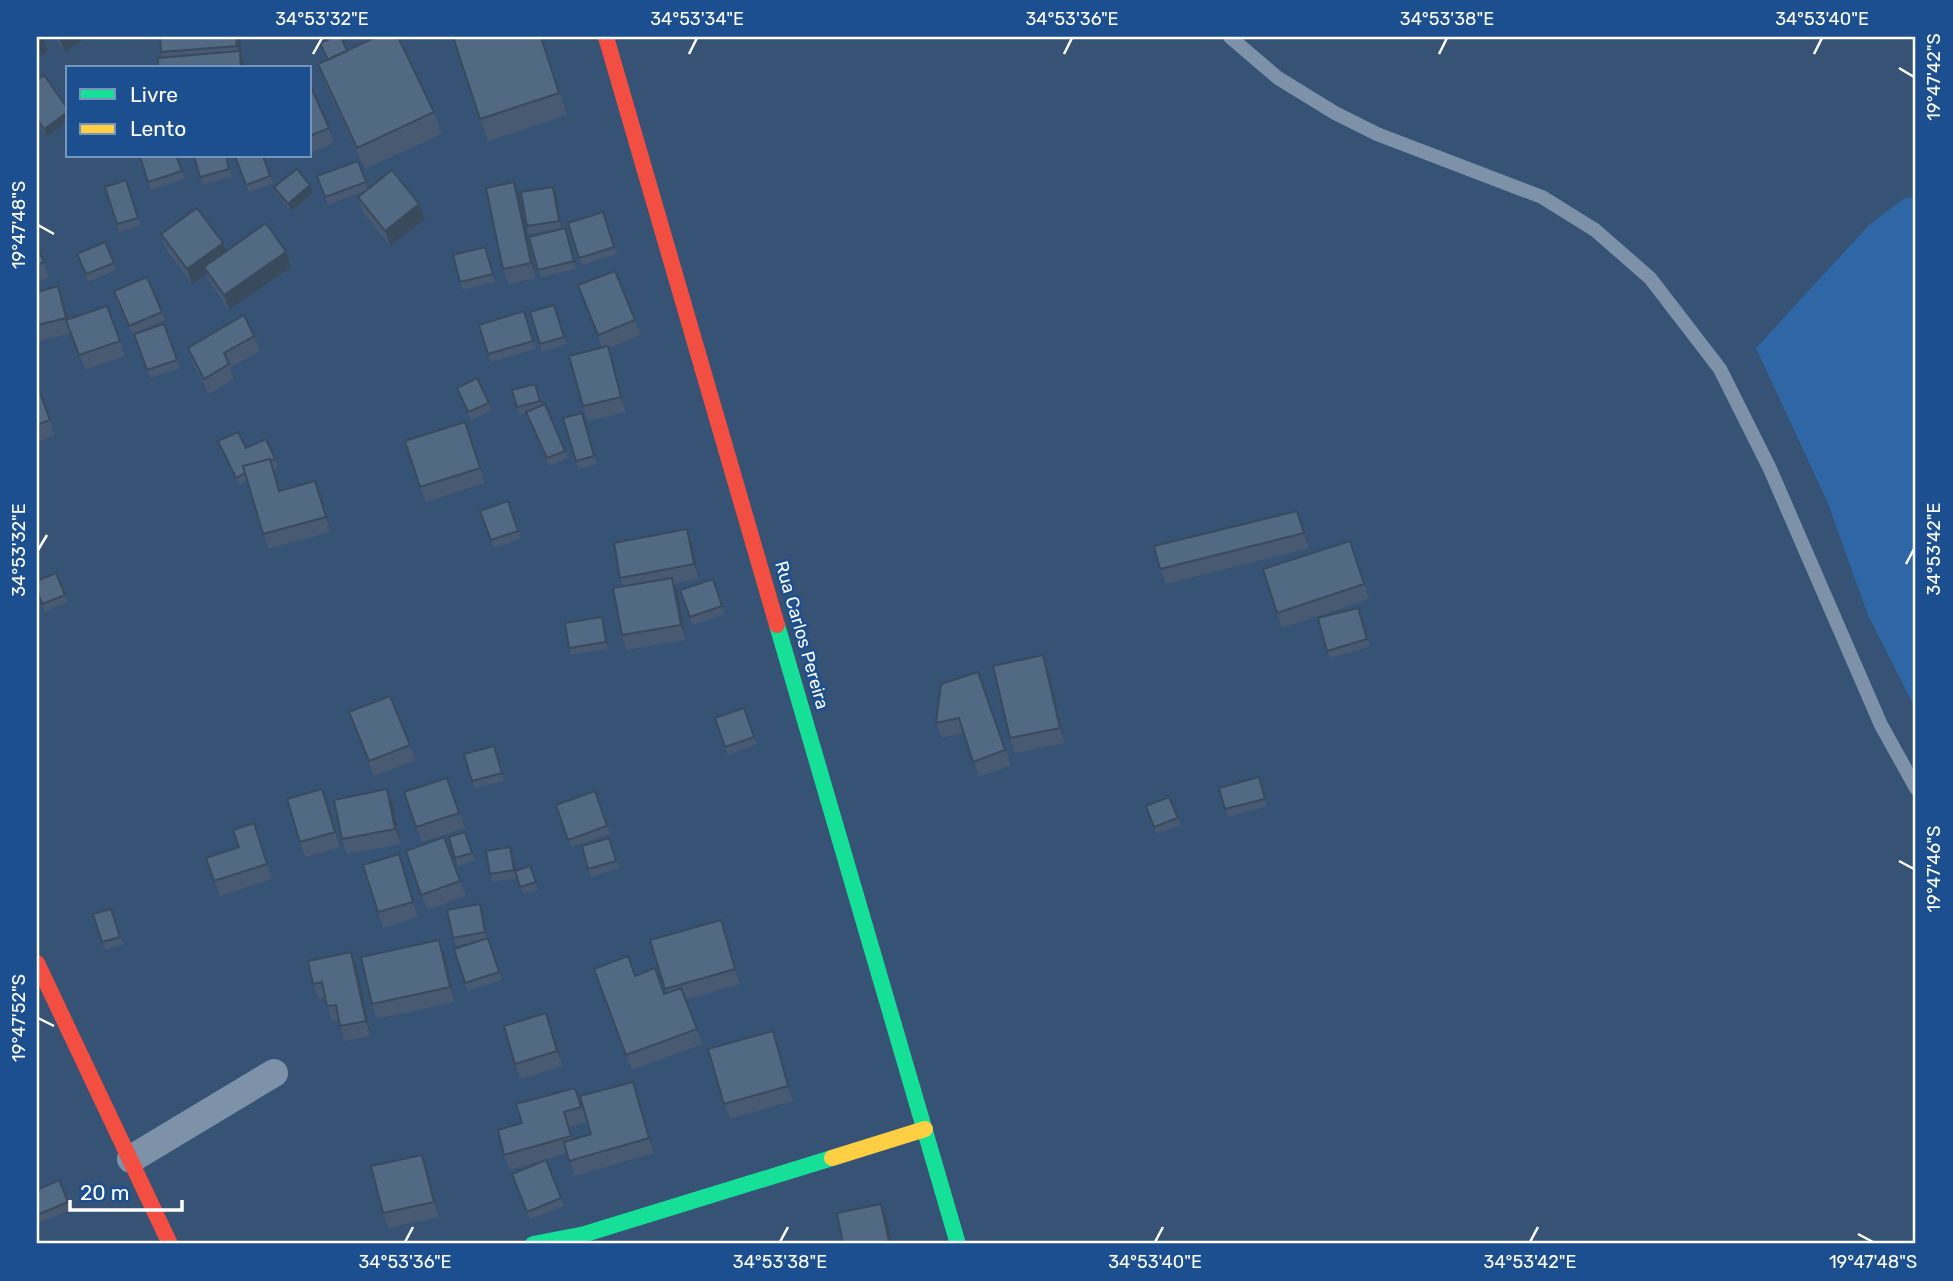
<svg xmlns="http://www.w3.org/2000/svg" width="1953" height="1281" viewBox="0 0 1953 1281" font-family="Rubik,sans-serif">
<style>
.green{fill:#2f66a5}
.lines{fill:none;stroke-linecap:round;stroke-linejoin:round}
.lane{stroke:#7d92a8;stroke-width:14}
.street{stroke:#7d92a8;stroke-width:28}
.fast{stroke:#16e098;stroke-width:16}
.slow{stroke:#ffcf43;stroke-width:16}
.jam{stroke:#f24e42;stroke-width:16}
.wall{fill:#475a72}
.shaded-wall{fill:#394a5c}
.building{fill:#526984;stroke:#394a5c;stroke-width:2}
.ticks{fill:none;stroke:#fff;stroke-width:2.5}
.labels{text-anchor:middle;stroke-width:5;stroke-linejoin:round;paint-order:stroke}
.street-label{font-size:18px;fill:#fff;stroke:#1b4f8f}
.neatline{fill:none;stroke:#fff;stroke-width:2.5}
.ticks-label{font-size:18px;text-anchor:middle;fill:#fff}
</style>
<rect width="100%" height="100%" fill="#365274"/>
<!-- green -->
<path class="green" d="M1916,197V710L1868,615L1827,501L1756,348L1870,224L1905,198Z"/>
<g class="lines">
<!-- lane -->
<path class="lane" d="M1230,37L1278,78L1335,113L1377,134L1542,197L1595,230L1650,278L1720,369L1770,469L1881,725L1916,788"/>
<!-- street -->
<path class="street" d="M131,1159L274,1073"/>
<!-- fast -->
<path class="fast" d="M777,625L958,1244
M533,1244L585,1234L832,1158"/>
<!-- slow -->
<path class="slow" d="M832,1158L925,1129"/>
<!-- jam -->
<path class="jam" d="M606,37L777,625
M37,963L170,1244"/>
</g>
<!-- wall -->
<path class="wall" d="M54,37H87L65,52Z
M240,37L242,58L246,68H158L163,57L161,52Z
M453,37H541L567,115L488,141Z
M320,43L347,51L434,112L442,134L365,169L326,86L318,64L327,60Z
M37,80L68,109V121L47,137L37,123Z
M310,85L334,143L310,153Z
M37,146L40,156L37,158Z
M140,156H177L185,179L151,190Z
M227,156L232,177L202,185L200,177Z
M235,156H263L273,184L249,192Z
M358,161L368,189L425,219L390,246L363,212L358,197L365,191L328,205L317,176Z
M126,180L141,225L119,232L105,187Z
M514,182L520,197L536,278L508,284L503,269Z
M274,187L313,193L291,211L277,195Z
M553,187L556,194L562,228L529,234L527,226Z
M603,212L617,254L582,265L579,258Z
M565,228L576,269L541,277L538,270Z
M161,234L223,243L226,251L286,252L291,267L229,310L210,282L207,274L192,284L166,249Z
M105,242L116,270L88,282L77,254Z
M37,246L49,277L37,282Z
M485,247L495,282L463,290L460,282Z
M147,277L165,320L132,334L114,291Z
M37,292L63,301L68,320L107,306L125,356L85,370L71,333L37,342Z
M584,300L635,320L641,335L608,348L613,361L626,412L588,421L583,406L602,347Z
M554,305L567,344L542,352L540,344Z
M524,311L536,349L491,362L479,325Z
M164,324L180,368L150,378L134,334Z
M254,336L260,351L230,368L234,379L209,394L193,363L188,348Z
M37,385L55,435L37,442Z
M457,388L489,403L491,411L471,420Z
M538,391L542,405L568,458L549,466L527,413L520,415L517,407Z
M582,413L597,464L579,469L576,461Z
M465,422L485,483L426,502L420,487Z
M218,441L246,448L275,459L278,467L274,469L280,491L315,481L331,532L268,549L247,481L239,485Z
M508,501L521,539L494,548L480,511Z
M1297,511L1309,548L1166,584L1160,569Z
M687,529L692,544L699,579L674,584L678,593L686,640L627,650L622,635L623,586L620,578Z
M1355,556L1369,599L1282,628L1277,613Z
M56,573L68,602L45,612L37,590Z
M713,579L725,614L692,625L680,590Z
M1360,615L1370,647L1330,658L1327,651Z
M602,617L604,625L608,649L571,655L569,648Z
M1048,670L1065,743L1015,753L1010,738Z
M978,672L1011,765L979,777L964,733L942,738L936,723Z
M744,708L757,744L728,755L715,718Z
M349,712L410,745L415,760L374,776Z
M497,754L504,781L475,788L472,781Z
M447,778L465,828L422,842L404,792Z
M1261,784L1267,806L1228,817L1225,809Z
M322,789L340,847L305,857L300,842Z
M387,789L393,804L401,844L347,854L342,839Z
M595,791L610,834L571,847L556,805Z
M1169,797L1181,825L1157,834L1146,806Z
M254,823L272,879L220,896L206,858L239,847Z
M465,832L475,860L458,866L449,837Z
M444,837L466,896L427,910L406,851Z
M612,845L619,868L591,877L588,869Z
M510,847L513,855L516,871L530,866L538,890L523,894L517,876V878L493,882L490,874Z
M399,854L418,917L383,928L378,912Z
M480,904L483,912L488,938L502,980L468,991L454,949L478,941L456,946L453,938Z
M111,909L123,944L105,950L93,914Z
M721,920L740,984L685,1000L702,1044L632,1070L594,969L635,976L664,994L667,993L650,940Z
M439,940L445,955L455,1002L377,1019L372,1004Z
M357,967L371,1036L345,1041L339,1020L332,1021L325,998L319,999L313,984Z
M552,1028L563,1066L521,1079L515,1064Z
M773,1031L778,1046L793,1101L730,1119L724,1104Z
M633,1082L654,1153L575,1176L567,1153L510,1170L504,1155L522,1123L575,1088L587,1122L569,1127L573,1139L591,1134Z
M546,1160L564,1206L530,1219L512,1174Z
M427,1170L439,1217L388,1228L383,1213Z
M59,1180L71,1210L40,1222L37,1214Z"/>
<!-- shaded-wall -->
<path class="shaded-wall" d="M42,37L48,51L37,59V40Z
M59,37H87L65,52Z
M236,37H240L242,58L246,68H241L240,54L237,46Z
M68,112V121L47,137L44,129Z
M514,182L520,197L536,278L531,263Z
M310,185L313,193L291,211L288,204Z
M553,187L556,194L562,228L559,221Z
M419,204L425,219L390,246L385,231Z
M223,243L229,258L204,267L207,274L192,284L187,269Z
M286,252L291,267L229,310L224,295Z
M58,286L63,301L72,333L66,318Z
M608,346L613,361L626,412L621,397Z
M270,459L275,474L284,506L279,491Z
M315,481L321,496L331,532L326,517Z
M1297,511L1303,526L1309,548L1304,533Z
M687,529L692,544L699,579L694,564Z
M672,578L678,593L686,640L681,625Z
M602,617L604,625L608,649L606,642Z
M1043,655L1048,670L1065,743L1060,728Z
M322,789L328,804L340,847L335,832Z
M387,789L393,804L401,844L395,829Z
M510,847L513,855L517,878L514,870Z
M399,854L404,869L418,917L413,902Z
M480,904L483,912L488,939L485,932Z
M721,920L726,935L740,984L735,969Z
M439,940L445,955L455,1002L450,987Z
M351,952L357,967L371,1036L366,1021Z
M546,1013L552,1028L563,1066L557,1051Z
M773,1031L778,1046L793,1101L788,1086Z
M633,1082L638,1097L654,1153L649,1138Z
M422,1155L427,1170L439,1217L434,1202Z
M881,1204L887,1219L892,1244H890L889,1241Z"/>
<!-- building -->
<path class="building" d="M160,37H236L237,46L161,52Z
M334,37H341L347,51L328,60L320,43Z
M376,37H398L434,112L357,148L318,64Z
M453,37H541L559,93L480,119Z
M240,51L241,68H158V58Z
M44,75L68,109V112L44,129L37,119V80Z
M310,85L329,128L310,136Z
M140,156H176L182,171L148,182Z
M194,156H226L229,169L200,177Z
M235,156H263L270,176L246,185Z
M358,161L366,182L325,197L317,176Z
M297,169L310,185L288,204L274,187Z
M392,170L419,204L385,231L358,197Z
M126,180L138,218L117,224L105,187Z
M514,182L531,263L503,269L486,188Z
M553,187L559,221L527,226L521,192Z
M197,208L223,243L187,269L161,234Z
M603,212L614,247L579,258L568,223Z
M266,223L286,252L224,295L204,267Z
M565,228L574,261L538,270L529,237Z
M105,242L114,263L86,274L77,254Z
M37,246L44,262L37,265Z
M485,247L493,274L460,282L453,255Z
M615,271L635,320L598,335L578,285Z
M147,277L162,312L129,326L114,291Z
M58,286L66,318L37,325V292Z
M554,305L564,337L540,344L530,312Z
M107,306L120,341L79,355L66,320Z
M524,311L533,341L488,354L479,325Z
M244,315L254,336L224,353L229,364L204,379L188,348Z
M164,324L177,360L147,370L134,334Z
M608,346L621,397L583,406L569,356Z
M477,378L489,403L468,412L457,388Z
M535,384L540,401L517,407L512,390Z
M37,385L50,420L37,425Z
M545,404L565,451L547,458L526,412Z
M582,413L594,456L576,461L563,418Z
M465,422L480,468L420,487L405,441Z
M238,432L246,448L266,439L275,459L271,461L270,459L243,466L245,473L236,478L218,441Z
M270,459L279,491L315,481L326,517L263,534L243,466Z
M508,501L518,531L491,540L480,511Z
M1297,511L1304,533L1160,569L1154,546Z
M687,529L694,564L620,578L614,543Z
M1350,541L1364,584L1277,613L1263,569Z
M56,573L65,595L42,604L37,590V581Z
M672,578L681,625L622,635L613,588Z
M713,579L722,606L690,617L680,590Z
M1358,608L1367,639L1327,651L1318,618Z
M602,617L606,642L569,648L565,623Z
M1043,655L1060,728L1010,738L993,666Z
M978,672L1005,750L973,762L959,718L936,723L941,684Z
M390,696L410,745L369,761L349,712Z
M744,708L754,737L725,747L715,718Z
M494,746L502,773L472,781L464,754Z
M1259,777L1265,799L1225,809L1219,788Z
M447,778L459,813L416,827L404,792Z
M322,789L335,832L300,842L287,799Z
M387,789L395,829L342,839L334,800Z
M595,791L607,826L568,840L556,805Z
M1169,797L1178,818L1154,827L1146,806Z
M254,823L267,864L214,881L206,858L239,847L233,830Z
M465,832L472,853L455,858L449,837Z
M444,837L460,881L421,895L406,851Z
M609,838L616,861L588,869L582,846Z
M510,847L514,870L490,874L486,851Z
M399,854L413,902L378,912L363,865Z
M530,866L536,882L520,887L515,871Z
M480,904L485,932L453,938L447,910Z
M111,909L120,937L102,942L93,914Z
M721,920L735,969L665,989L650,940Z
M488,938L499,972L465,983L454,949Z
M439,940L450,987L372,1004L361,957Z
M351,952L366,1021L340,1026L336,1005L327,1006L322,982L313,984L308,961Z
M628,956L635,976L655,968L664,994L681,988L697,1029L626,1055L594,969Z
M546,1013L557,1051L515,1064L504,1026Z
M773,1031L788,1086L724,1104L708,1049Z
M633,1082L649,1138L569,1161L564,1142L591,1134L580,1096Z
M575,1088L581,1107L564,1112L571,1136L504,1155L498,1130L522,1123L516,1104Z
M422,1155L434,1202L383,1213L371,1166Z
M546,1160L561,1198L527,1212L512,1174Z
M59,1180L68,1202L37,1215V1190Z
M881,1204L889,1241L875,1244H843L837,1213Z"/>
<!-- ticks -->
<path class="ticks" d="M313,54L322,38M689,54L697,38M1064,54L1072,38M1439,54L1447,38M1814,54L1822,38M1899,68L1914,77M38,225L54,234M38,550L47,535M1906,564L1914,549M1899,861L1914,869M38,1018L54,1026M1858,1234L1873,1242M405,1242L413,1227M780,1242L788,1227M1155,1242L1163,1227M1530,1242L1538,1227"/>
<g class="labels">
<!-- street labels -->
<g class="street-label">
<text transform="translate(802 635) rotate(74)" y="6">Rua Carlos Pereira</text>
</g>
</g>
<!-- border -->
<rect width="1953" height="1281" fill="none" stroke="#1b4f8f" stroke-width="77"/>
<!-- legend -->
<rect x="66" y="66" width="245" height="91" fill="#1b4f8f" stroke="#7695bc" stroke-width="2"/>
<rect x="80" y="89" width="35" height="10" fill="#16e098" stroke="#7695bc" stroke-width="2"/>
<text x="130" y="102" font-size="21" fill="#ffffff">Livre</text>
<rect x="80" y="124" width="35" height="10" fill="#ffcf43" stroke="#7695bc" stroke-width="2"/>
<text x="130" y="136" font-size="21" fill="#ffffff">Lento</text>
<!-- scale -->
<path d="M70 1200v10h112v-10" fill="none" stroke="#ffffff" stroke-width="3.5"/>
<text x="80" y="1200" font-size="21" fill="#ffffff" stroke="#1b4f8f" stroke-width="5" paint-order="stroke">20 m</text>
<rect x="38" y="38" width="1876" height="1204" class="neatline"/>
<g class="ticks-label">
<text x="322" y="25">34°53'32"E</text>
<text x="697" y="25">34°53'34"E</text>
<text x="1072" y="25">34°53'36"E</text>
<text x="1447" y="25">34°53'38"E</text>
<text x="1822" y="25">34°53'40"E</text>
<text transform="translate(1934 77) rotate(-90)" y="6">19°47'42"S</text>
<text transform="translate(19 225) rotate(-90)" y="6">19°47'48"S</text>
<text transform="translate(1934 549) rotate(-90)" y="6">34°53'42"E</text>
<text transform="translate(19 550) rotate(-90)" y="6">34°53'32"E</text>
<text transform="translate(1934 869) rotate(-90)" y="6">19°47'46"S</text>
<text transform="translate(19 1018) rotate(-90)" y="6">19°47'52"S</text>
<text x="405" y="1268">34°53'36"E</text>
<text x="780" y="1268">34°53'38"E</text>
<text x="1155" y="1268">34°53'40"E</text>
<text x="1530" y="1268">34°53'42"E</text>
<text x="1873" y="1268">19°47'48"S</text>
</g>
</svg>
